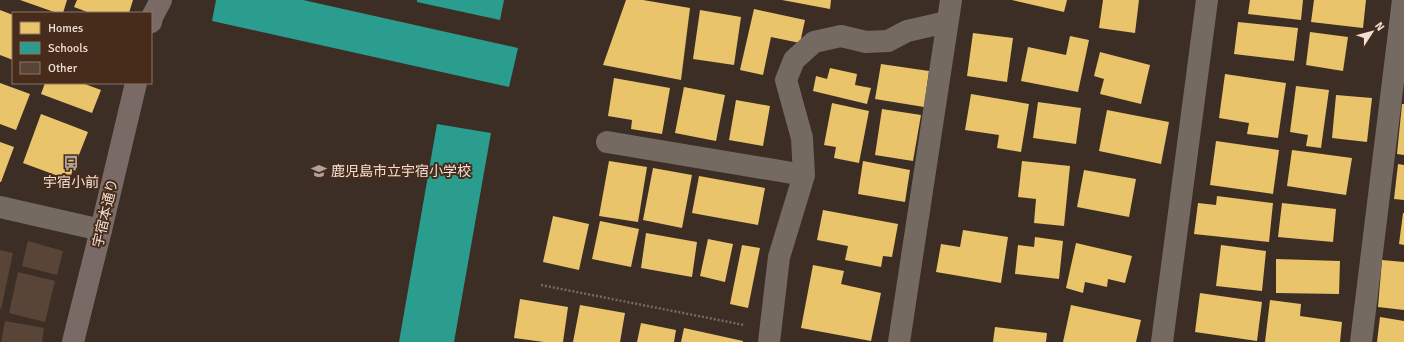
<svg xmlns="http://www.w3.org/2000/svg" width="1404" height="342" viewBox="0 0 1404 342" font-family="Signika,'Noto Sans JP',sans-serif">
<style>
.homes{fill:#e9c46a}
.schools{fill:#2a9d8f}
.building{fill:#594537}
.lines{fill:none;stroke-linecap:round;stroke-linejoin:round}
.path{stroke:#746a62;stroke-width:2.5;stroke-dasharray:2 2;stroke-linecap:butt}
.street{stroke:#756a62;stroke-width:22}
.secondary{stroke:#796a66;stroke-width:22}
.labels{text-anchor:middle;stroke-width:4;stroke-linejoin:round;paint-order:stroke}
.poi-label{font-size:14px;fill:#f2e0d6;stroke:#472c1b;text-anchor:start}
.street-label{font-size:14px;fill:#f2e0d6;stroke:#472c1b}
</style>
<rect width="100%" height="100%" fill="#3d2e25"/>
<!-- homes -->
<path class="homes" d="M20,0H67L63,13H57Z
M77,0H133L129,13H90L74,7Z
M626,0H643L690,8L681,80L603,65Z
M782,0H831L830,9Z
M1012,0H1067L1064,12Z
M1103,0H1139L1135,33L1099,28Z
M1250,0H1303L1301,20L1248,14Z
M1314,0H1366L1363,28L1311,22Z
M754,9L805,20L800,43L771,37L763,75L740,70Z
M0,10L13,15V60L0,55Z
M700,10L741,17L734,65L693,59Z
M1238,22L1298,28L1294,61L1234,54Z
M1310,32L1348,37L1343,71L1306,65Z
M973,33L1013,38L1007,82L967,76Z
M1070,36L1089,40L1078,92L1021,81L1028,47L1066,55Z
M1100,52L1150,65L1141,104L1100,94L1104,79L1094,76Z
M881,64L929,71L924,107L875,99Z
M830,68L857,74L855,85L871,88L867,104L813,91L816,76L827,79Z
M1225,74L1286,83L1278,138L1247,134L1249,123L1219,118Z
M614,78L670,88L662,134L631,129L632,120L608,116Z
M0,83L30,94L16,130L0,124Z
M45,83H82L101,90L92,113L41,94Z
M1296,86L1329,90L1321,148L1306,146L1308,135L1290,132Z
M684,87L725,95L716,141L675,133Z
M971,94L1029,104L1021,152L997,148L999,135L965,130Z
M1336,95L1372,98L1367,142L1332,138Z
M736,100L770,106L763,146L729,140Z
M1038,102L1081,108L1076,144L1033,138Z
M832,103L869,111L859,163L834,158L836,147L824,145Z
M1402,104H1404V155L1397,154Z
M882,109L921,115L913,161L875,155Z
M1107,110L1169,122L1161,164L1099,151Z
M41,114L88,132L69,180L23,163Z
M1216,141L1279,150L1273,194L1210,185Z
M0,142L14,147L1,182H0Z
M1292,150L1352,158L1346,195L1287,186Z
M609,161L647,167L638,222L599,216Z
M863,161L910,170L905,202L858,194Z
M1022,161L1070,166L1064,226L1034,223L1036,199L1018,197Z
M1398,164L1404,165V200L1394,199Z
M653,168L692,175L682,228L643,220Z
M1084,170L1136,179L1129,217L1077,207Z
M699,176L765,188L758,225L692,213Z
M1217,196L1273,203L1269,242L1194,234L1198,203L1216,205Z
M1282,203L1336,209L1333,242L1278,237Z
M823,210L898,224L892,257L883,256L881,267L845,260L848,246L817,240Z
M1403,213H1404V245L1399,244Z
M553,216L589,224L579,270L543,262Z
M600,221L639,229L631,267L592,259Z
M963,230L1008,237L1001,283L936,272L941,244L960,247Z
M646,233L697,242L692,277L641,268Z
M1035,237L1063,241L1059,279L1015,274L1018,245L1034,247Z
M708,239L733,244L725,282L700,276Z
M1076,243L1132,256L1125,283L1108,279L1107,287L1085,282L1083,293L1066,288Z
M742,245L760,248L748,308L730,304Z
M1221,245L1266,251L1262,291L1216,286Z
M1276,259L1340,261L1339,294L1276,293Z
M1382,260L1404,262V310L1378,307Z
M813,265L844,271L841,284L881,293L871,341L801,328Z
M1200,293L1262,302L1257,341L1195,332Z
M520,299L568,307L563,342H544L514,338Z
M1270,300L1301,304L1300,316L1342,322L1340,342H1265Z
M580,305L625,313L620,342H573Z
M1071,305L1141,320L1136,342H1063Z
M1380,317L1404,321V342H1377Z
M641,323L676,330L674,342H637Z
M995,327L1047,333L1046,342H993Z
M684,328L743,341V342H681Z"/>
<!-- schools -->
<path class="schools" d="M216,0H303L518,48L509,87L212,21Z
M417,0H504L500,20L417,2Z
M437,124L491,133L454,342H399Z"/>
<!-- building -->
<path class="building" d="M28,241L63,251L57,275L22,266Z
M0,250L13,253L1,309H0Z
M18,272L55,281L45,322L9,313Z
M5,321L44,328L42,342H1Z"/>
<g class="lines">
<!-- path -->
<path class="path" d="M541,285L744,325"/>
<!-- street -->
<path class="street" d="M607,142L804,175
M0,207L101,230
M769,342L779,257L804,175L802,138L786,80L794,60L814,42L841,36L866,42L888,41L907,31L947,22
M899,342L951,0
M1162,342L1207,0
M1361,342L1403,0"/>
<!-- secondary -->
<path class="secondary" d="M151,22L152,17L161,0
M73,342L101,230L136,83"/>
</g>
<!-- icons -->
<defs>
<g id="bus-bare" transform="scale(1.2)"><path d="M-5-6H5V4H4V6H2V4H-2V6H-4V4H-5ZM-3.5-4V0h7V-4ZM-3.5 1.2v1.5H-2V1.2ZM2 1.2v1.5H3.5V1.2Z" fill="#b3a298" stroke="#472c1b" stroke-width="2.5" paint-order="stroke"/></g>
<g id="school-bare" transform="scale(1.2)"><path d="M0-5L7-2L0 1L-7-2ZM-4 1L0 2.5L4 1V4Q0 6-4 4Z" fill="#b3a298" stroke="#472c1b" stroke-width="2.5" paint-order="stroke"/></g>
</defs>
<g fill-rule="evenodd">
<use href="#bus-bare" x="71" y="163"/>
<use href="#school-bare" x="319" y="171"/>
</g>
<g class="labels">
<!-- poi labels -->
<g class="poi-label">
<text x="331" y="176">鹿児島市立宇宿小学校</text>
<text x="71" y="187" text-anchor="middle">宇宿小前</text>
</g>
<!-- street labels -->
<g class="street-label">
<text transform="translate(105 213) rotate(-77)" y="5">宇宿本通り</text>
</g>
</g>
<!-- legend -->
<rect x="12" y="12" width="140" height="72" fill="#472c1b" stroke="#8b7466"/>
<rect x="20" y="22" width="20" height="12" fill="#e9c46a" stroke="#8b7466"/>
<text x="48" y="32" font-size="12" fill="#f2e0d6">Homes</text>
<rect x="20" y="42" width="20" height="12" fill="#2a9d8f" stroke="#8b7466"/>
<text x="48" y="52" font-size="12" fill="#f2e0d6">Schools</text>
<rect x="20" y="62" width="20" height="12" fill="#594537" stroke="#8b7466"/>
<text x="48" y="72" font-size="12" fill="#f2e0d6">Other</text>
<!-- north arrow -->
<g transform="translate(1372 32) rotate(54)" stroke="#472c1b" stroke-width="3" paint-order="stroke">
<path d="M0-3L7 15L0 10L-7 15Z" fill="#f2e0d6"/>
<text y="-6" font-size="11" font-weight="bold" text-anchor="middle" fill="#f2e0d6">N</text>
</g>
</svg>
